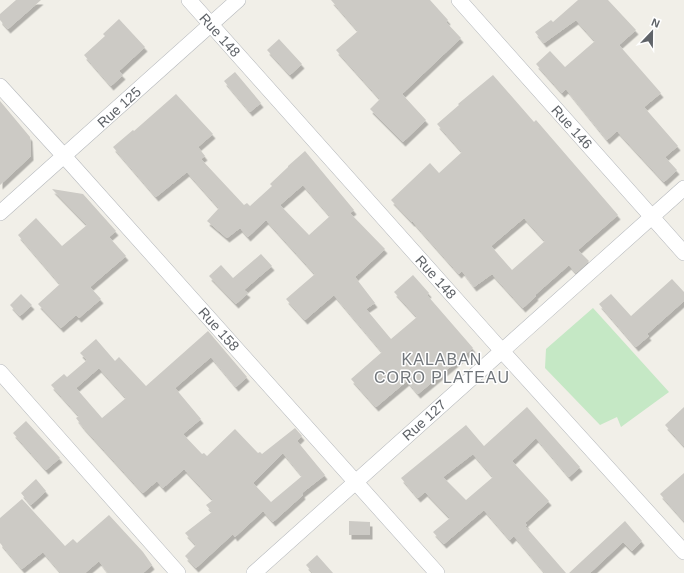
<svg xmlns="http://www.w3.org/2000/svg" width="684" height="573" viewBox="0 0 684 573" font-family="Helvetica,sans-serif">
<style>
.green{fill:#c5e8c5}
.building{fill:#cccac5;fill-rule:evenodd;filter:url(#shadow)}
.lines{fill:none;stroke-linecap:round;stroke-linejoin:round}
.minor-casing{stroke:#b5b8bc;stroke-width:16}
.minor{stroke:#fff;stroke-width:15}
.labels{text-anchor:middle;stroke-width:3;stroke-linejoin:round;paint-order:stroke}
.street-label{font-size:14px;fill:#5f6368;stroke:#fff}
.quarter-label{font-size:16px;letter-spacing:1px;fill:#70757a;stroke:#fff}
</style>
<defs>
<filter id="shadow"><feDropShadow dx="2.5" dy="4.5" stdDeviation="0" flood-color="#0004"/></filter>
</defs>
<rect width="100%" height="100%" fill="#f1efe8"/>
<!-- green -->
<path class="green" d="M593,308L669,392L621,427L617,417L600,425L545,368L546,349Z"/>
<!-- building -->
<path class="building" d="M16,0H41L8,29L0,20V14Z
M331,0H430L448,20L446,22L461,38L402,94L426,120L403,142L370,109L380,99L336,50L358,31Z
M578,0H608L636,30L619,45L661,93L644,107L678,146L665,157L677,170L664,182L617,131L607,140L566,89L562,93L536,64L550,51L565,67L595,41L576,20L544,43L535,32L551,20L553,22Z
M119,19L145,47L119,71L123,75L111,86L84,55L105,36L103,34Z
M279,39L302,64L290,75L267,50Z
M235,72L261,103L250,112L224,81Z
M493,75L534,122L536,120L618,215L578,250L589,261L576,273L569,265L535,295L536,296L523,308L492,274L474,287L462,271L459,274L413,222H412L391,200L430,163L439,173L462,152L437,124L459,105L458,104ZM524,218L545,241L512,270L491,246Z
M176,94L213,134L198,147L205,156L201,159L244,205L247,203L250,206L272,186L270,184L288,167V166L305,151L354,210L350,213L385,249L355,277L375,303L366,309L391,339L417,317L394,292L413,275L429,293L427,295L473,348L418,394L407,381L376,407L351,379L382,352L334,295L305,320L286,299L315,274L266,220L248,237L240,228L227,238L207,221L219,208L187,172L156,197L113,147L133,130L134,131ZM303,185L330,216L309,235L280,205Z
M0,101L30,137L31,156L0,185Z
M52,189L83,194L116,231L109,237L126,256L90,287L101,299L79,318L76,315L61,328L38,304L60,284L18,235L36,218L62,246L87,225Z
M261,254L272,266L244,290L248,293L236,304L209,276L221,265L233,278Z
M672,279L684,292V301L647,334L649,336L636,347L599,304L611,294L631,316Z
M21,294L32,305L20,316L10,305Z
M208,331L247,377L236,387L211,357L175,388L201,419L183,434L202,454L204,453L207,456L235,429L258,453L260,452L262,454L295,428L302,436L297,441L325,475L302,493L303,495L273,522L263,511L235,537L233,534L196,568L185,556L196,545L185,533L212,512L206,505L213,500L184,469L163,488L157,481L143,493L83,427L76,418L79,416L51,385L64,374L67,377L87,360L80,353L96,339L115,361L119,357L146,386ZM99,368L126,398L102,418L76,388ZM283,453L302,476L271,502L253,483Z
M527,407L580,467L569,477L536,438L512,461L549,501L525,523L527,525L525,526L566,573H545L514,536L510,540L484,510L444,544L433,532L450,518L425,492L418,498L401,478L466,425L484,446ZM473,454L493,477L466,500L443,477Z
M684,407V446L665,425Z
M26,421L60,458L46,470L13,433Z
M684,473V521L660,494Z
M36,479L46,491L31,505L21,493Z
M22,499L65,546L73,539L77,543L109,515L143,552L152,565L143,573H108L99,561L85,573H61L43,552L22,569L0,543V518Z
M349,521L370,522V535H349Z
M625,521L642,541L632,551L623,542L590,573H569Z
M317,555L333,573H313L306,565Z"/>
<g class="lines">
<!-- minor casing -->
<g class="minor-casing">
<path id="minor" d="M189,0L502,351L684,552
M459,0L684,253
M0,86L64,156L437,573
M0,213L238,0
M0,372L178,573
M254,573L684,188"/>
</g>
<!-- minor -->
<use href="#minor" class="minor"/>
</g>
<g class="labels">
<!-- street labels -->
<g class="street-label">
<text transform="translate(220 35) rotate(48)" y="5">Rue 148</text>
<text transform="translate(119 107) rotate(-42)" y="5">Rue 125</text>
<text transform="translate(572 127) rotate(48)" y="5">Rue 146</text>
<text transform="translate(436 277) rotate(48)" y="5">Rue 148</text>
<text transform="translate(219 329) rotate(48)" y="5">Rue 158</text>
<text transform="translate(424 420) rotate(-42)" y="5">Rue 127</text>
</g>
<!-- quarter labels -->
<g class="quarter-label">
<text x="442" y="365">KALABAN<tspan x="442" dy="18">CORO PLATEAU</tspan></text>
</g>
</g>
<!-- north arrow -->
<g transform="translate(652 32) rotate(22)" stroke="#ffffff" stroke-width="3" paint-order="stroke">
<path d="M0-3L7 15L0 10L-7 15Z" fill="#5f6368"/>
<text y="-6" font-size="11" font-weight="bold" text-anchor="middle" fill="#5f6368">N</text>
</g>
</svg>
